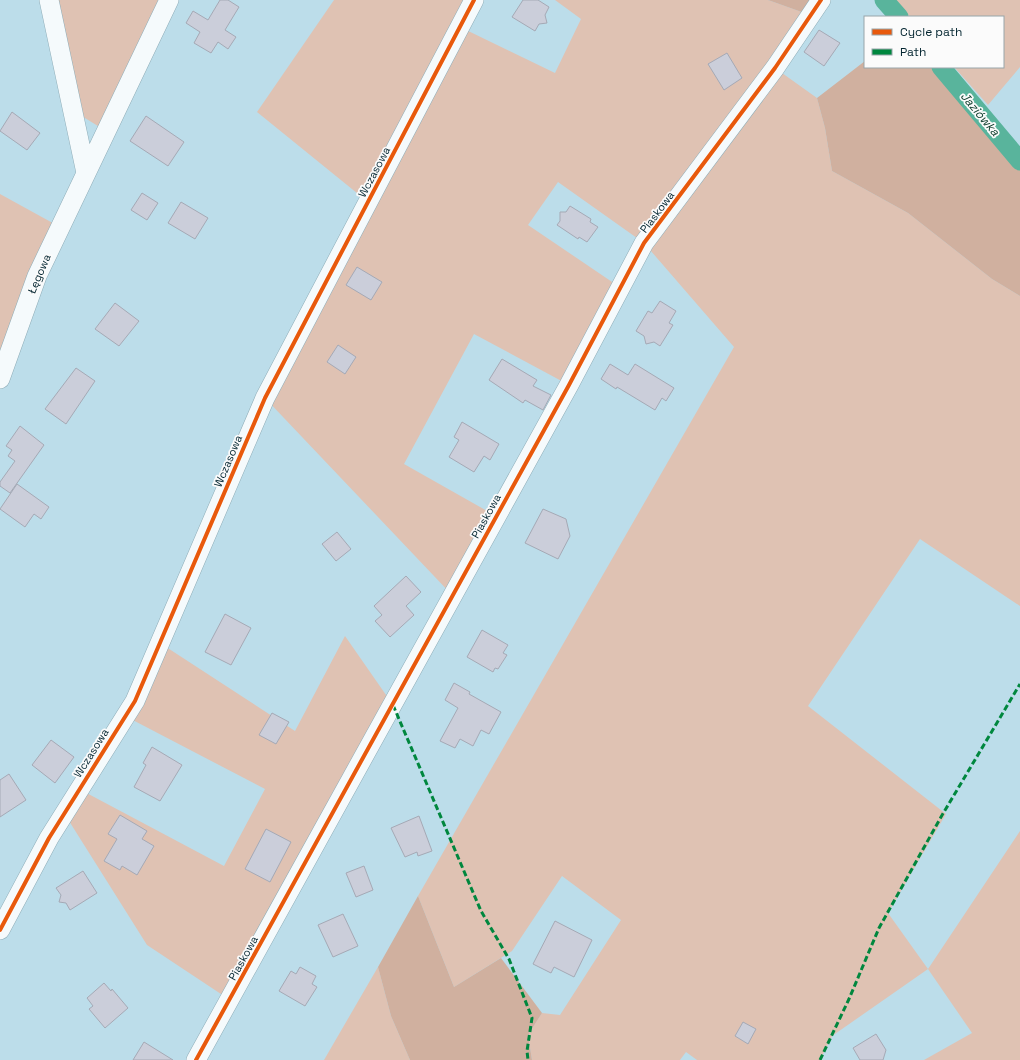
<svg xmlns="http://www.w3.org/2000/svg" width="1020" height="1060" viewBox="0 0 1020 1060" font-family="'Space Grotesk',sans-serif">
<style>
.green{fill:#dfc2b3}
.forest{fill:#d0b09f}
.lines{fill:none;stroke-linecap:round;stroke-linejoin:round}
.canal{stroke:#59b49c;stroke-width:19}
.building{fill:#cbceda;stroke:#a5a9b5}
.street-casing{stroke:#8eacb7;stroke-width:20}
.street{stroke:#f5fafc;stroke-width:19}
.quiet{stroke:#00873e;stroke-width:3;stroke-dasharray:6 3;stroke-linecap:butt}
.cycleway-casing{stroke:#fbfbfb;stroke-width:6}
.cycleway{stroke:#e8590c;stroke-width:4}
.labels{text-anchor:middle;stroke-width:3.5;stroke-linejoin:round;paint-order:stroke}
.street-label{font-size:11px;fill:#032530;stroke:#fbfbfb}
.water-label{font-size:12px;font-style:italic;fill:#11402f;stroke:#fbfbfb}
</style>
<rect width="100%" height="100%" fill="#bcddea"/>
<!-- green -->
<path class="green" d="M49,0H169L106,131L72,110Z
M334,0H470L460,27L555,73L581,19L555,0H768L810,15L775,68L817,98L825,128L832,171L908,213L992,279L1020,296V606L920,539L808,706L946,814L888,913L928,969L1020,831V1060H924L972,1033L928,969L832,1036L820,1060H697L686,1052L680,1060H532L528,1035L542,1013L560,1015L621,920L562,876L512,951L454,987L418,896L734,347L644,243L558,182L528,225L621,288L569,385L474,334L404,464L496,516L453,596L265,398L368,202L257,112Z
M896,0H1020V67L988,105L954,67H1003V17H910Z
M0,194L60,227L0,379Z
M345,636L393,705L230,1000L147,945L64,813L79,789L224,866L265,789L125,716L160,643L295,731Z
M378,967L391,1016L410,1060H324Z"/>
<!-- forest -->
<path class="forest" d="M768,0H821L810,15Z
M865,61V67H941L1020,161V296L992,279L908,213L832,171L825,128L817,98Z
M418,896L454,987L501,958L542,1013L528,1035L532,1060H410L391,1016L378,967Z"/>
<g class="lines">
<!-- canal -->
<path class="canal" d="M884,0L899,17
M941,67L1020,161"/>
</g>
<!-- building -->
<path class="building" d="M220,0H228L239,7L225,30L236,37L228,49L218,42L211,53L194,43L200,32L186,23L193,11L208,20Z
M523,0H538L549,7L545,15L547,23L539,24L535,31L512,17Z
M819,30L840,43L824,66L804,52Z
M727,53L742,78L724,90L708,64Z
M12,112L40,133L27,150L0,131Z
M146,116L184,142L168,166L130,141Z
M142,193L158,203L147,220L131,210Z
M181,202L208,218L195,239L168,223Z
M570,206L591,219L590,222L598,227L587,242L579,237L578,239L557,225L560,221V212H566Z
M357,267L382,282L371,300L346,285Z
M660,301L676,311L669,323L673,325L660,346L654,342L646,344L644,336L636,331L648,311L652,313Z
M115,303L139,321L119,346L95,329Z
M338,345L356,357L345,374L327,362Z
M502,359L537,380L533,386L551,395L543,410L525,400L523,403L489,380Z
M610,364L628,375L635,364L674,388L666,401L662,398L655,410L617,387L616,389L601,379Z
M76,368L95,381L66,424L45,409Z
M462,422L499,444L490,460L484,456L474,472L449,457L459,440L454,437Z
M20,426L44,445L10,493L0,486V482L15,461L8,456L12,450L6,446Z
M17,484L49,507L41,519L34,514L25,527L0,509Z
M543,509L566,519L570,536L558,559L525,543Z
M337,532L351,549L336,561L322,544Z
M406,576L421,592L406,606L414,615L390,637L375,621L382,615L374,606Z
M225,614L251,628L231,665L205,652Z
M482,630L508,645L503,653L507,655L498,669L495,668L493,672L467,657Z
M454,683L470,692L469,694L501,712L489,734L481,730L473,746L460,739L455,748L440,741L458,708L445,700Z
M272,713L289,722L276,744L259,735Z
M51,740L74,757L55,783L32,765Z
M152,747L182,765L160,801L134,787L146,765L143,763Z
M9,774L26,800L0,817V780Z
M120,815L147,831L142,839L154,846L137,875L122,866L120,870L104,861L117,839L108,834Z
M419,816L432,851L418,856L417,852L405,857L391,828Z
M266,829L291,842L270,882L245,869Z
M364,866L373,890L356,897L346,873Z
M83,871L97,893L70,910L66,903L59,902L61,895L56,888Z
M343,914L358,946L333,957L318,925Z
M555,921L592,940L574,977L554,967L551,973L533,964Z
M300,967L316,976L312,984L317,987L305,1006L279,991L291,971L296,974Z
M104,983L111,991L112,989L128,1008L105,1028L89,1009L93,1006L87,998Z
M743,1022L756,1029L748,1044L735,1036Z
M876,1034L886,1050L883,1060H860L853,1048Z
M144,1042L173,1060H133Z"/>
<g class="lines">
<!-- street casing -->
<g class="street-casing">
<path id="street" d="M49,0L86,173
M0,379L37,276L169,0
M0,930L49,838L135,701L265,398L474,0
M196,1060L569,385L644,243L775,68L821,0"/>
</g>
<!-- street -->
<use href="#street" class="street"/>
<!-- quiet -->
<path class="quiet" d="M393,705L481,911L509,959L532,1018L527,1051L528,1060
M820,1060L849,999L879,928L941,817L1020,684"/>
<!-- cycleway casing -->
<g class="cycleway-casing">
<path id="cycleway" d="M0,930L49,838L135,701L265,398L474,0
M196,1060L569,385L644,243L775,68L821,0"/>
</g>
<!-- cycleway -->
<use href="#cycleway" class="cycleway"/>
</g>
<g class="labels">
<!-- street labels -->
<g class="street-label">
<text transform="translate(374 172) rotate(-62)" y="4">Wczasowa</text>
<text transform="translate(657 212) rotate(-53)" y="4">Piaskowa</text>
<text transform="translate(39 274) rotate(-67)" y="4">Łęgowa</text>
<text transform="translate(228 461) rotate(-67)" y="4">Wczasowa</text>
<text transform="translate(486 516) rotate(-61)" y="4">Piaskowa</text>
<text transform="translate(91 753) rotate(-58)" y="4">Wczasowa</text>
<text transform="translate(243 958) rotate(-61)" y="4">Piaskowa</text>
</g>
<!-- water labels -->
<g class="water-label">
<text transform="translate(980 114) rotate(50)" y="4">Jaziówka</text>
</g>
</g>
<!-- legend -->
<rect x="864" y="16" width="140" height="52" fill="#fbfbfb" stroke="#98a5aa"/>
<rect x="872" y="29" width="20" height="6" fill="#e8590c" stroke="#98a5aa"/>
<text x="900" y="36" font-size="12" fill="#032530">Cycle path</text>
<rect x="872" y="49" width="20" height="6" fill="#00873e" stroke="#98a5aa"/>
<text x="900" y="56" font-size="12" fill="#032530">Path</text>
</svg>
